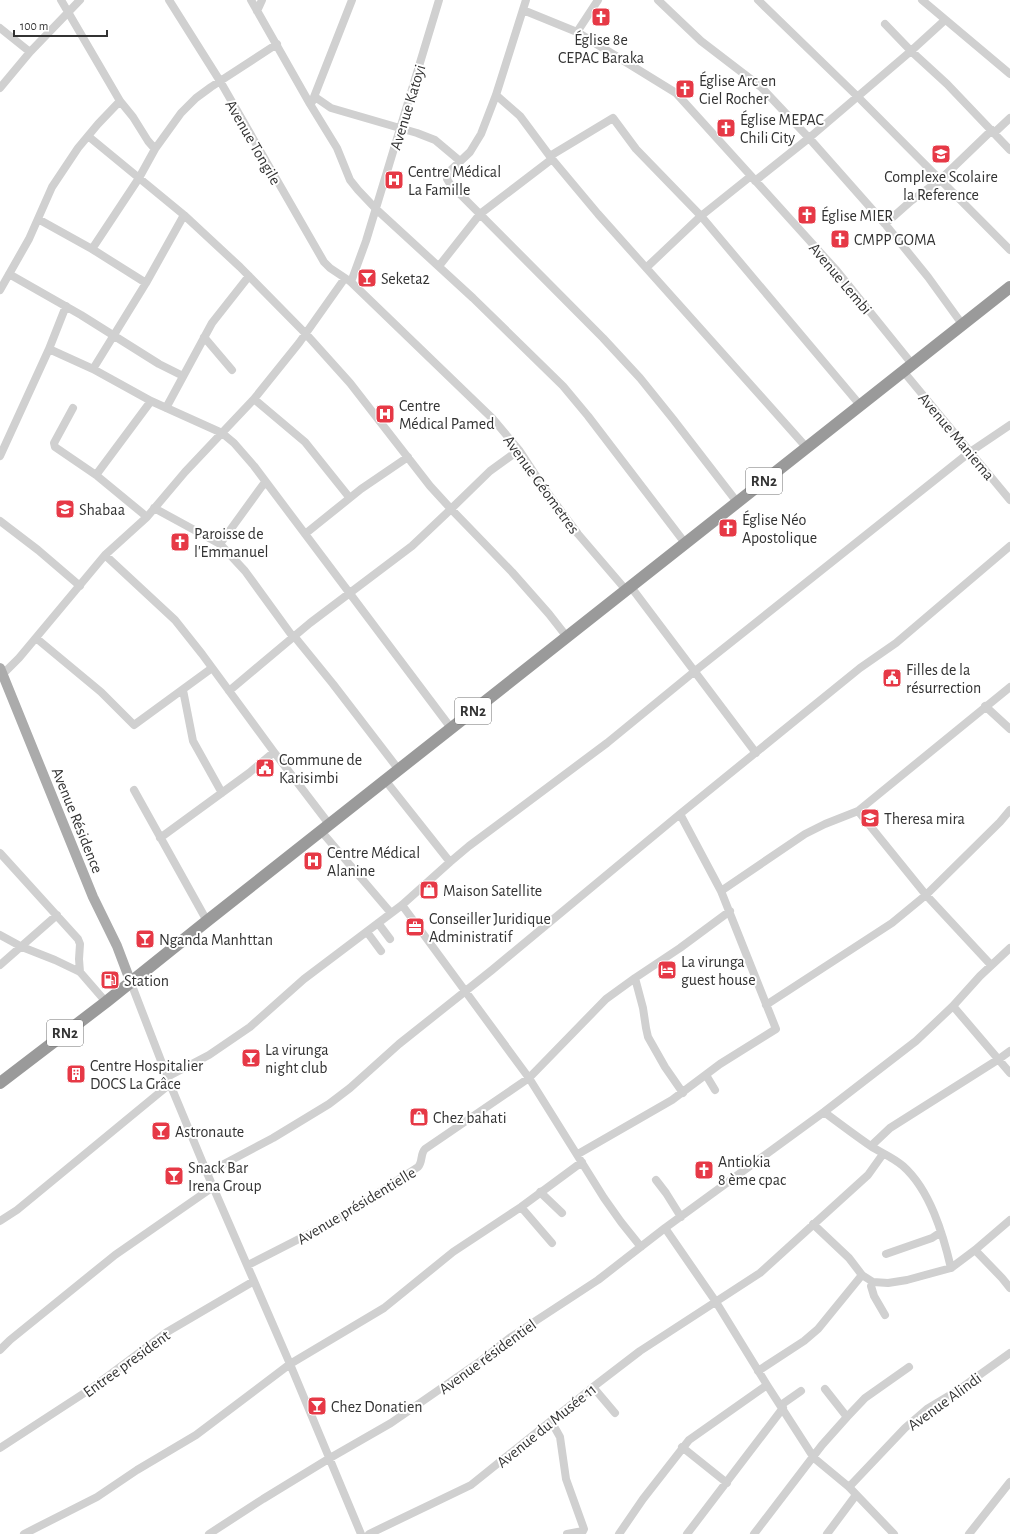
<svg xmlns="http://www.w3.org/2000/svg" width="1010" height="1534" viewBox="0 0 1010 1534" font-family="'Alegreya Sans',sans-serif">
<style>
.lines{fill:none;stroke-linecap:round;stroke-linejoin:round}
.minor{stroke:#d0d0d0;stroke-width:8}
.major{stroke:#ababab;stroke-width:10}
.highway{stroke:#9a9a9a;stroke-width:12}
.labels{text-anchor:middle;stroke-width:4;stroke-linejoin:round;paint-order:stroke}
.shield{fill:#fff;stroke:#707070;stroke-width:1}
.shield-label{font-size:15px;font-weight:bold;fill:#333}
.poi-label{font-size:16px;fill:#333;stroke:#fff;text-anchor:start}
.street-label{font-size:16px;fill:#333;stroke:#fff}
</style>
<rect width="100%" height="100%" fill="#fff"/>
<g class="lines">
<!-- minor -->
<path class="minor" d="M61,0L120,101L133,117L148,141L155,149
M169,0L220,81L324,262L330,268L351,282L493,419L519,450L544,488L578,534L626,590
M251,0L310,104L337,148L350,180L358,190L376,209L473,298L563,386L588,416L685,543
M526,0L496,95L481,134L470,152L451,170L447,179L450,184L603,338L640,378L673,419L737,502
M658,0L701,41L761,87L809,138L885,224L928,277L962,324
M758,0L857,96L1010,250
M922,0L1010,74
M523,10L577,32L676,93L837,271L912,364
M257,11L262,0
M885,24L911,51L947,84L1010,150
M0,28L30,52
M577,32L598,0
M0,88L30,52L80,0
M496,95L520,116L552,159L598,214L807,448
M315,97L331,108L417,133L435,140L460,161
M312,102L352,0
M994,133L1010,118
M88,136L184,215L240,267L306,334L350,383L430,486L451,509L512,572L549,614L567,637
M550,156L613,118L636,149L701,216L860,405
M755,181L809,138L911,51L945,20
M38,219L92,249L146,283
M885,224L911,201L940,180L992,130
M92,249L139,178L155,149L181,113L196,98L211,87L277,44
M439,266L480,214L552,159
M647,267L701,216L751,176
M9,274L81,315L159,364L183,376
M351,282L366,241L439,0
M0,290L29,239L52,187L78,148L98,124L120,101
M204,337L232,370
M49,349L93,369L151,401L222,433L234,443L254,466L451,728
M93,369L146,283L184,215
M903,371L1010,500
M254,399L305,442L349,497
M73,408L54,443L55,447L96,475L147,517
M166,408L212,323L249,276
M0,456L49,349L66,306
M96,475L151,401
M154,508L220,544L245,571L293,637
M0,521L38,550L80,586
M305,534L361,489L408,457
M220,544L265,482
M105,555L175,620L202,654L274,752L329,824
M631,587L756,753
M294,636L333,684L399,770
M36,638L101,692L134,725L212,668
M0,677L19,658L105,555L147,517L185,472L254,399L299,343L345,278
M183,690L193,741L222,793
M229,691L310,623L412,546L451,509L490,471L519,450
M985,706L1010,729
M385,780L450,862
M134,790L207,921
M858,811L926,895L991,965
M321,831L391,913
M160,838L249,773L274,752
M0,853L78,939L80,944L79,959L80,972
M721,891L805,834L825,824L858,811L1010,687
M402,905L529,1078L604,1198L621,1222L641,1247
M378,923L390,939
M367,932L381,951
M0,935L22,947L55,960L80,972L106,1002
M0,965L57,915
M635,978L643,1008L646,1028L648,1037L665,1067L683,1093
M131,983L170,1084L207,1173L290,1364L361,1534
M766,1005L892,923L926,895L1000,822L1010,810
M953,1006L1010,1073
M706,1075L715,1090
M167,1077L209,1055L250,1027L304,979L402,905L450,862L469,846L607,743L695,671L970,452L1010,425
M824,1112C840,1124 856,1136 872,1147C882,1153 894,1158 903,1166C930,1190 943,1234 951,1268
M871,1146L890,1128L999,1059L1010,1051
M578,1154L672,1100L720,1064L776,1029L721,891L680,814
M207,1173L273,1138L329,1104L350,1088L399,1044L492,970L680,814L860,668L896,643L1010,546
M656,1180L666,1193L681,1217
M540,1192L562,1213
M521,1207L552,1243
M0,1221L17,1210L170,1084
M813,1224L849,1258L862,1275
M665,1228L716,1302L767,1385L814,1458L849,1487L894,1534
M975,1250L1002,1278L1010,1288
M886,1254L932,1238L941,1232
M248,1265L338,1219L418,1167C423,1162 420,1154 425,1149L529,1078L606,999L635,978L680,948L730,911
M873,1282L871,1286L874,1296L885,1315
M0,1350L10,1340L115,1255L213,1187
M758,1371L804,1341L818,1329L862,1275L873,1282L888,1283L907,1280L951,1268L975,1250L1010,1220
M593,1387L615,1413
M825,1389L847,1417
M781,1405L801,1391
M551,1421L560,1437L566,1479L584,1529L583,1531L567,1534
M682,1447L727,1483
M0,1448L92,1388L167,1332L254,1281
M849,1487L905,1428L927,1409L957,1391L1010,1353
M24,1534L97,1497L137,1470L196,1435L290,1364L384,1308L453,1252L521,1207L582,1162
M209,1534L263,1499L330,1458L391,1423L482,1360L511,1337L598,1280L665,1228L824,1112L916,1041L953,1006L980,976L1010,948
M369,1534L471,1485L593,1387L640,1351L760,1273L868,1175L883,1154
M619,1534L643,1499L689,1440L767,1385
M687,1534L783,1408
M754,1534L822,1445L847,1417L865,1398L909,1367
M827,1534L856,1495
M969,1534L1010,1482"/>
<!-- major -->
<path class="major" d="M0,668L93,897L117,946L131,983"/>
<!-- highway -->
<path class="highway" d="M0,1083L106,1002L207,921L1010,287"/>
</g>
<!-- icons -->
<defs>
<g id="church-square" transform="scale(1)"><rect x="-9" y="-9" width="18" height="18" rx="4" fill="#e63946" stroke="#fff"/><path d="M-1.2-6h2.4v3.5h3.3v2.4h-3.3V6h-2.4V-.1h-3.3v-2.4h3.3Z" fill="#fff"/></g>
<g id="school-square" transform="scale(1)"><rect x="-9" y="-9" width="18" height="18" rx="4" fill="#e63946" stroke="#fff"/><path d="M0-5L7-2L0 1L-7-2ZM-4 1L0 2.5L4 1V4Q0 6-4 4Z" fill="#fff"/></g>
<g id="hospital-square" transform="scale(1)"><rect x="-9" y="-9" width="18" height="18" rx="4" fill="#e63946" stroke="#fff"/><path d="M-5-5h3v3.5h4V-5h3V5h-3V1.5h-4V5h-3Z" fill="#fff"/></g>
<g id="bar-square" transform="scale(1)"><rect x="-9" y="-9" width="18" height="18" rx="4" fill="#e63946" stroke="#fff"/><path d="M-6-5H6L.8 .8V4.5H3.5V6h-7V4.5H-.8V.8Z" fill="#fff"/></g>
<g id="civic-square" transform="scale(1)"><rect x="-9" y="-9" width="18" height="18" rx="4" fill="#e63946" stroke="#fff"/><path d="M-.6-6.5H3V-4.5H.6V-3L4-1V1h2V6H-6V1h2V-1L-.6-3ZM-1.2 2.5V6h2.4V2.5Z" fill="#fff"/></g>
<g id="shop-square" transform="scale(1)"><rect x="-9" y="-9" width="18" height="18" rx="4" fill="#e63946" stroke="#fff"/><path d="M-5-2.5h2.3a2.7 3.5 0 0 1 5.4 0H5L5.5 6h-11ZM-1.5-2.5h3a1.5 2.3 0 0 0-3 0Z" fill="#fff"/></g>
<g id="office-square" transform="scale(1)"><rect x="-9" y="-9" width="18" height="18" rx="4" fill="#e63946" stroke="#fff"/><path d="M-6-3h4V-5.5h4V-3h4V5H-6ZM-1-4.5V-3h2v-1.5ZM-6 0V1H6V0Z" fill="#fff"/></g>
<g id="hotel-square" transform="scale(1)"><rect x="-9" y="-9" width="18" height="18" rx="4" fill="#e63946" stroke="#fff"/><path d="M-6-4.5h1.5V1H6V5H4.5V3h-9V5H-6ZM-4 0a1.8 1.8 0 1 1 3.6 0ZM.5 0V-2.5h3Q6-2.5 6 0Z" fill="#fff"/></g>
<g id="fuel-square" transform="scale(1)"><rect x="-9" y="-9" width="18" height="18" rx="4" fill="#e63946" stroke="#fff"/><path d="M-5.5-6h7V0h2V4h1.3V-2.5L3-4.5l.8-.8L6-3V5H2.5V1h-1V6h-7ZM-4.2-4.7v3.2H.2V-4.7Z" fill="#fff"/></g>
<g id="building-square" transform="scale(1)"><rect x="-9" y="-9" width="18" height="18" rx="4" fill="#e63946" stroke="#fff"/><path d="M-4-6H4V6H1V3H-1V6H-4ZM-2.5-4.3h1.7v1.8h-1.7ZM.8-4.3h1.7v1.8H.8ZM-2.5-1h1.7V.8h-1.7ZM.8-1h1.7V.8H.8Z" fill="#fff"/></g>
</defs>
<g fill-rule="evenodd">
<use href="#church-square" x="601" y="17"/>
<use href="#church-square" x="685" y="89"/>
<use href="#church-square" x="726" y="128"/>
<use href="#school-square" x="941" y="154"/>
<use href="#hospital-square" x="394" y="180"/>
<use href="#church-square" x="807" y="215"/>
<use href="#church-square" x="840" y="239"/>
<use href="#bar-square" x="367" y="278"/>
<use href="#hospital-square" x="385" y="414"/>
<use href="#school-square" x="65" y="509"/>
<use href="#church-square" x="728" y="528"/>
<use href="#church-square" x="180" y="542"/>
<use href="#civic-square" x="892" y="678"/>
<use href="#civic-square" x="265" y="768"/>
<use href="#school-square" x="870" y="818"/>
<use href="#hospital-square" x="313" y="861"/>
<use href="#shop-square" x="429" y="890"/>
<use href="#office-square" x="415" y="927"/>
<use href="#bar-square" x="145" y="939"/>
<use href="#hotel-square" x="667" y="970"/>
<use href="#fuel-square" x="110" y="980"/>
<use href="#bar-square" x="251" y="1058"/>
<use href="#building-square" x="76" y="1074"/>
<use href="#shop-square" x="419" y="1117"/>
<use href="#bar-square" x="161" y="1131"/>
<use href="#church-square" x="704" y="1170"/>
<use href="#bar-square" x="174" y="1176"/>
<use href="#bar-square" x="317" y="1406"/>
</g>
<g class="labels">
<!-- shield labels -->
<g class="shield">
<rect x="746" y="468" width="36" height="26" rx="3"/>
<rect x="455" y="698" width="36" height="26" rx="3"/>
<rect x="47" y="1020" width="36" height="26" rx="3"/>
</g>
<g class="shield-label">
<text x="764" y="486">RN2</text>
<text x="473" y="716">RN2</text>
<text x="65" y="1038">RN2</text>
</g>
<!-- poi labels -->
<g class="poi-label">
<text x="601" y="45" text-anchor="middle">Église 8e<tspan x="601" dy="18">CEPAC Baraka</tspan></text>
<text x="699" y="86">Église Arc en<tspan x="699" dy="18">Ciel Rocher</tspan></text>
<text x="740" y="125">Église MEPAC<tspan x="740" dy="18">Chili City</tspan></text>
<text x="408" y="177">Centre Médical<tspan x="408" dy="18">La Famille</tspan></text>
<text x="941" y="182" text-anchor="middle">Complexe Scolaire<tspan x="941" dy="18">la Reference</tspan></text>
<text x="821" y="221">Église MIER</text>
<text x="854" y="245">CMPP GOMA</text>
<text x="381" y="284">Seketa2</text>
<text x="399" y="411">Centre<tspan x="399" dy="18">Médical Pamed</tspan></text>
<text x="79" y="515">Shabaa</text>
<text x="742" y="525">Église Néo<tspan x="742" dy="18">Apostolique</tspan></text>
<text x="194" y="539">Paroisse de<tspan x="194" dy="18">l'Emmanuel</tspan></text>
<text x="906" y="675">Filles de la<tspan x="906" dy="18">résurrection</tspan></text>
<text x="279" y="765">Commune de<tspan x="279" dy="18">Karisimbi</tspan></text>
<text x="884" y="824">Theresa mira</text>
<text x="327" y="858">Centre Médical<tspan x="327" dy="18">Alanine</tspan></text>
<text x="443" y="896">Maison Satellite</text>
<text x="429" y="924">Conseiller Juridique<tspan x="429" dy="18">Administratif</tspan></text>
<text x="159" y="945">Nganda Manhttan</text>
<text x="681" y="967">La virunga<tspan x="681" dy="18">guest house</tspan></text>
<text x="124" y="986">Station</text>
<text x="265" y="1055">La virunga<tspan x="265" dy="18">night club</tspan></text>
<text x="90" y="1071">Centre Hospitalier<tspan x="90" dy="18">DOCS La Grâce</tspan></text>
<text x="433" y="1123">Chez bahati</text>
<text x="175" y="1137">Astronaute</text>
<text x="718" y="1167">Antiokia<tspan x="718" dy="18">8 ème cpac</tspan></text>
<text x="188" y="1173">Snack Bar<tspan x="188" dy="18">Irena Group</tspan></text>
<text x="331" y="1412">Chez Donatien</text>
</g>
<!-- street labels -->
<g class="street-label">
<text transform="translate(407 107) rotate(-73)" y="6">Avenue Katoyi</text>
<text transform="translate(254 142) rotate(60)" y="6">Avenue Tongile</text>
<text transform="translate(841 278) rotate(50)" y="6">Avenue Lembi</text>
<text transform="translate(957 436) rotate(50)" y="6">Avenue Maniema</text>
<text transform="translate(542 484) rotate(54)" y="6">Avenue Géometres</text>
<text transform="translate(78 820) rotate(68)" y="6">Avenue Résidence</text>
<text transform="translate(356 1205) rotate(-31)" y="6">Avenue présidentielle</text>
<text transform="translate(487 1356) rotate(-36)" y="6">Avenue résidentiel</text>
<text transform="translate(126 1363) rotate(-36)" y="6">Entree president</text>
<text transform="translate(944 1401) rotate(-36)" y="6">Avenue Alindi</text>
<text transform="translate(546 1425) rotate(-39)" y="6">Avenue du Musée 11</text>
</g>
</g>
<!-- scale -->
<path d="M14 30v6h93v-6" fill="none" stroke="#333333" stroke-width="2"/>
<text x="20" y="30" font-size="12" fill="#333333" stroke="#ffffff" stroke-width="3" paint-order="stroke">100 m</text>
</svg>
